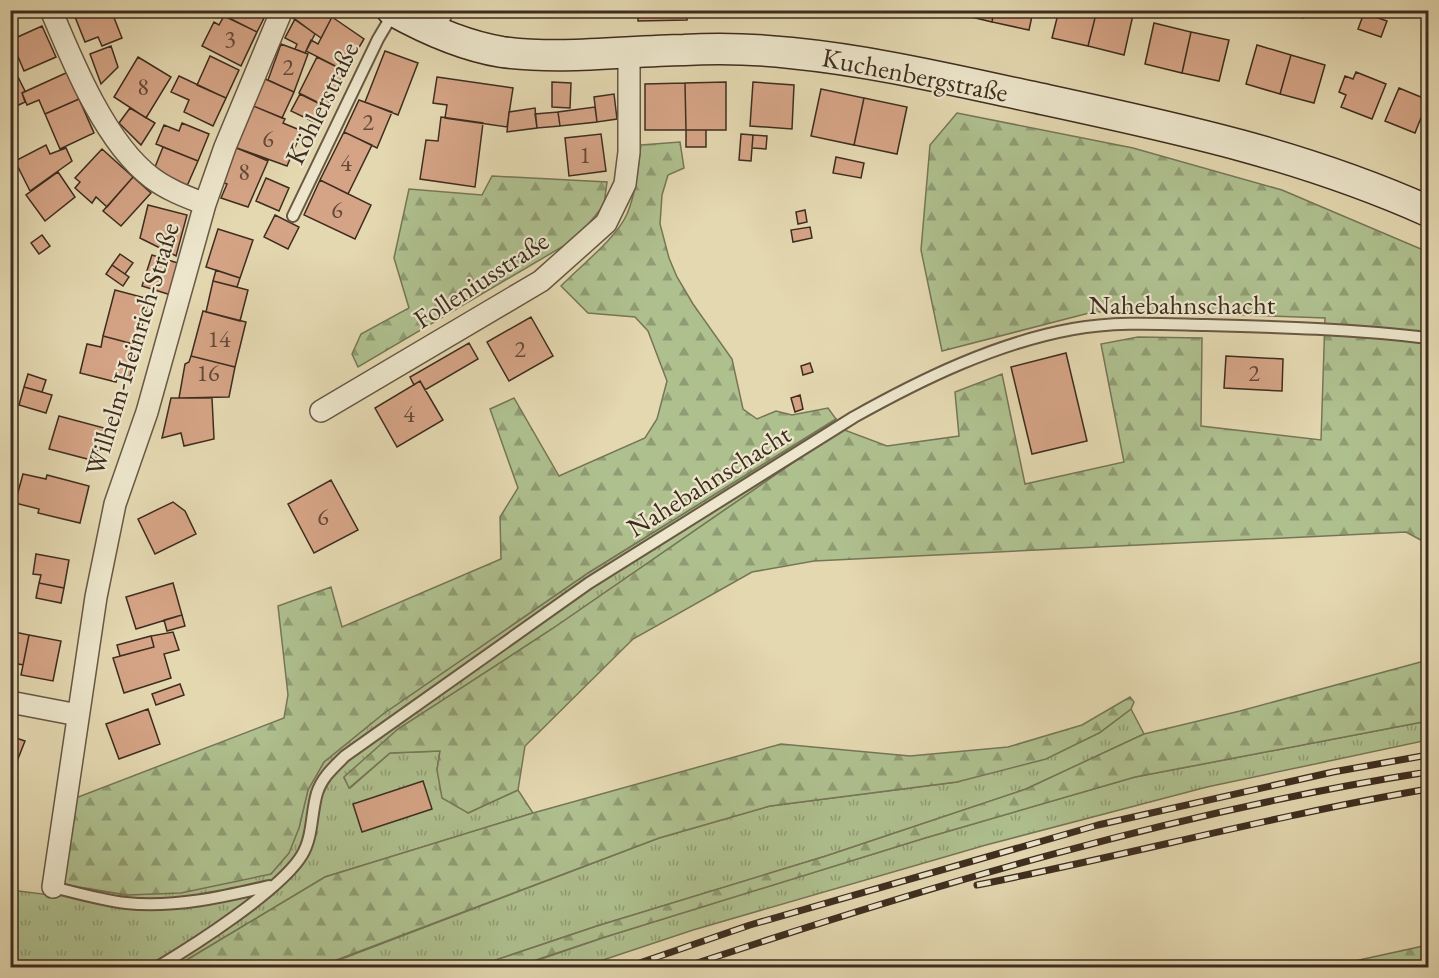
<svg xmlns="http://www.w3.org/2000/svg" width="1439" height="978" viewBox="0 0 1439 978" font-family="'EB Garamond',serif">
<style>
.grass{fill:url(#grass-tufts);stroke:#767657;stroke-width:1.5}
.forest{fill:url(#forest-firs);stroke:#767657;stroke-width:1.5}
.building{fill:#d5a486;stroke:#3e2d1f;stroke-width:1.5}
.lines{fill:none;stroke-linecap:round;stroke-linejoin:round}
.service-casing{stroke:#685844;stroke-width:14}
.minor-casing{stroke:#685844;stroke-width:24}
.secondary-casing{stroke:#3e2d1f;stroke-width:33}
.service{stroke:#ede6cc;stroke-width:10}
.minor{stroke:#ede6cc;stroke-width:21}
.secondary{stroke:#ede6cc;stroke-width:30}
.rail-casing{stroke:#3e2d1f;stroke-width:7}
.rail{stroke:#ede6cc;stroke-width:4.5;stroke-dasharray:14;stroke-linecap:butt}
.labels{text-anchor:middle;stroke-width:4.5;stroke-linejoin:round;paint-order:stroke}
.number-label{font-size:24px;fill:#644b39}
.street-label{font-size:27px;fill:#3e2d1f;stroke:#ede6cc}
</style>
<defs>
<pattern id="grass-tufts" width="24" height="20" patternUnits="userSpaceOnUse" patternTransform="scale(1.5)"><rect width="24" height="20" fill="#afc08f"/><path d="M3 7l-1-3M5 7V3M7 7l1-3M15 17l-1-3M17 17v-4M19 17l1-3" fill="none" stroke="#909c74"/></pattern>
<pattern id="forest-firs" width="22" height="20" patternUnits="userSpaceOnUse" patternTransform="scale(1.5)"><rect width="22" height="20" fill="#afc08f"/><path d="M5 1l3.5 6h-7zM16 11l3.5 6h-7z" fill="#909c74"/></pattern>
</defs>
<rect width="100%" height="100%" fill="#e4d8b1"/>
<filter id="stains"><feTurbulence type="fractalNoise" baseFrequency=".00333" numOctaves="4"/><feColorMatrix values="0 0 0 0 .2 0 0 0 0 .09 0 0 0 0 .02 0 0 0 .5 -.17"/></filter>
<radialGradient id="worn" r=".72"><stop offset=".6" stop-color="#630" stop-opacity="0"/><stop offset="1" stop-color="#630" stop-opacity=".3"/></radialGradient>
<!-- grass -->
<path class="grass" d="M836,419L842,429L552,629L398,729L344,778L350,788L390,753L440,751L437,770L468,813L518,790L533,813L325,877L175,967L11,968V890L58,896L61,884L127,895L299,828L308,789L324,762L383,714L588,573Z
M1131,709L1144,734L1026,789L826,856L597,926L475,967L318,968L659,838L770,806L957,782L1099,733Z
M1428,721V740L1207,787L986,845L693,930L582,967L515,968L605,937L925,838L1135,777Z"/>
<!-- forest -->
<path class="forest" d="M957,113L1133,148L1282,190L1428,252V544L1406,532L814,561L752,572L633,639L525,746L518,790L468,813L442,798L437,770L440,751L390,753L349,788L344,777L398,729L552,629L842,429L887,446L959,436L955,392L1002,374L1025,484L1124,462L1101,344L1138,337L1202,338L1201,426L1321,440L1325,318L1140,311L1093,312L942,351L921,250L930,145Z
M680,142L684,168L668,175L662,195L660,224L669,258L677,277L693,304L732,359L743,409L757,419L776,411L792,415L828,408L836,419L588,573L383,714L324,762L308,790L299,828L289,853L271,874L181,893L127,895L61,884L73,799L284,718L288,695L278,606L331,587L342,627L501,559L500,517L518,488L490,409L514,398L559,476L645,438L657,419L667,381L648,331L635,317L588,313L561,286C580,266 616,239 627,214C636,193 638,168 641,145Z
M492,176L607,182L604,205L577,238L358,367L352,354L361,334L409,308L394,258L409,189L482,195Z
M1428,660V721L1135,777L925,838L605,937L515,967H475L597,926L826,856L1026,789L1144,734L1240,711Z
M1130,697L1134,702L1131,709L1099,733L1046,759L957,782L770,806L659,838L318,967H175L325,877L533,813L781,744L910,756L1008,747L1082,725Z
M1428,945V967H1327Z"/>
<!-- building -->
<path class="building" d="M90,10H111L122,38L102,46L98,37L85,42L75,17Z
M233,10H268L257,32L229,18Z
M294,10H325L332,17L321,38L290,16Z
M638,10H687V20L638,21Z
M956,10H994L992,22L955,13Z
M994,10H1039L1037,17L1032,16L1029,30L992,22Z
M1059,10H1097L1088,46L1052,38Z
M1097,10L1133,15L1124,55L1088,46Z
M1280,10H1306L1303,18Z
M1364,13L1387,21L1381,37L1358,29Z
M224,16L257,32L241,66L202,46L214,22L219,25Z
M332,17L364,39L345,71L306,51L311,40L318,44Z
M295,19L315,34L305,53L295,49L297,44L285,38Z
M1154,23L1191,32L1182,73L1145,64Z
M42,26L56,57L24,71L11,40Z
M1191,32L1229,40L1219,81L1182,73Z
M281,44L308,54L294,92L268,80Z
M1257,45L1291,55L1280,94L1246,84Z
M111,46L118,67L101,84L90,54Z
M385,51L418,63L398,115L365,102Z
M1291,55L1325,65L1314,103L1280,94Z
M210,56L239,70L226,98L197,85Z
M138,57L171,77L146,118L114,97Z
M317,57L345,71L327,107L299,93Z
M68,72L79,99L45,114L39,100L27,105L22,93Z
M1356,72L1386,84L1372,119L1341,107L1346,95L1339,92L1345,76L1353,79Z
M179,76L226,98L213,126L184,112L189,100L171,92Z
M18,77L25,91L22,93L25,102L10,109V80Z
M437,77L513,88L507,127L445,118L447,105L433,103Z
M263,78L294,92L282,118L251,105Z
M552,82L571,83L570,108L552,107Z
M726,82V130H686L685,83Z
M753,82L794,85L792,129L750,126Z
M685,83L686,130H645V84Z
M1399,88L1428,100L1415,133L1385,121Z
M821,89L864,98L854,145L811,136Z
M300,94L324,106L316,123L291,111Z
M614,94L617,119L597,122L594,97Z
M864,98L907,107L897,154L854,145Z
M79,99L94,133L60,149L45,114Z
M359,100L392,112L377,148L344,132Z
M251,105L285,119L283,123L302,131L287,166L234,147Z
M595,107L597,122L560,126L558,112Z
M130,108L155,123L141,145L119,123Z
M535,108L537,128L507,132L509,112Z
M558,112L560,126L537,128L535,114Z
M441,117L483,123L475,187L420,179L426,140L438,141Z
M182,123L209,134L198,161L156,144L164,125L179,131Z
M686,130H706V147H686Z
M344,132L372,145L348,194L320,180Z
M601,134L606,171L569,176L565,138Z
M741,134L753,135L751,161L739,160Z
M753,135L767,136L766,149L752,148Z
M46,145L50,154L66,148L72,161L30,191L15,161Z
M163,147L198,161L187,186L153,172Z
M234,147L268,161L248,207L221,198L227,184L221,182Z
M102,149L133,177L107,207L96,197L92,203L75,188L80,182L75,178Z
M836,157L864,163L861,178L833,173Z
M58,172L75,197L45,221L26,195Z
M133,177L151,193L121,226L103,211Z
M266,178L289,188L279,211L256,201Z
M320,180L371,205L355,239L304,215Z
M148,205L187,215L176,256L140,238Z
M805,210L807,222L798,224L796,212Z
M275,215L299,227L288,249L264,237Z
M810,227L812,238L793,242L791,230Z
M218,229L253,240L240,278L206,267Z
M42,235L50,246L39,254L31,243Z
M120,254L133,263L125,274L112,265Z
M152,255L181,264L171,295L142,286Z
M112,265L129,277L123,286L106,274Z
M216,270L240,278L237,287L213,281Z
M213,281L248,290L240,321L206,312Z
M115,290L149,299L137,345L103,336Z
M203,311L246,322L235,367L191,356Z
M531,317L553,356L509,381L487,342Z
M103,336L137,345L130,377L118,374L116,382L80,373L87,344L101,347Z
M469,343L478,359L425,390L420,381L414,385L410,377Z
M1066,353L1087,441L1032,454L1011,367Z
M191,356L235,367L229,397L179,398L185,364L189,362Z
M1226,356L1283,359L1282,391L1224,388Z
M810,363L813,372L803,375L801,366Z
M28,374L46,380L42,392L24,387Z
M420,381L443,420L397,447L375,408Z
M24,387L52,395L46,413L19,405Z
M800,395L803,409L795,412L791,398Z
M171,398H212L214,439L184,446L181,433L162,438Z
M59,416L104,428L95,461L49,449Z
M23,474L46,479L47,475L89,486L80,523L38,513L39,509L15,503Z
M331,480L358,530L314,553L288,504Z
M173,502L185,511L196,534L155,554L138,519Z
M36,554L69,560L64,588L39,583L41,575L33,574Z
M39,583L64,588L61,603L36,598Z
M173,583L182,615L136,629L126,597Z
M182,615L185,626L167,631L164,620Z
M10,631L29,635L23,665L10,662Z
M173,632L179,650L164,654L171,678L124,693L113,658L154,647L151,636Z
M29,635L61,641L53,681L21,675Z
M151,636L154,647L120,656L117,645Z
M180,684L184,695L156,705L152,694Z
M148,709L160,744L119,759L106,724Z
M10,736L25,741L12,774H10Z
M423,781L432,809L362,832L353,804Z"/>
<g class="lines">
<!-- service casing -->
<g class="service-casing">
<path id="service" d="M1419,10L1428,14
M293,216L378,39L394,12
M53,887C77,893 101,900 126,903C174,908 223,897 269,886
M156,968C193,946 281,890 302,855C313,837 311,813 317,793C322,777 334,767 345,756L589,583L854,417C922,379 996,343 1073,329C1116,321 1162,324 1205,325C1280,327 1354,329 1428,338"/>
</g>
<!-- minor casing -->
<g class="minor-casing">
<path id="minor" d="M51,10C73,63 106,144 152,178C168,190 187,197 205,204
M432,31L443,10
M321,411L541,281L606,223L625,184L629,152V53
M10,702L78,715
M53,887L96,597L115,504L147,412L205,204L225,147L282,10"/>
</g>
<!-- secondary casing -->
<g class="secondary-casing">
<path id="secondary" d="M392,10C426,29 465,46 502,52C562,60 624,51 684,50C720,48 755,49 791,53C873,61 953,80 1033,97C1172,127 1298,153 1428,211"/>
</g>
<!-- service -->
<use href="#service" class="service"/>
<!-- minor -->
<use href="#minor" class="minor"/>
<!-- secondary -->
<use href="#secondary" class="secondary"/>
<!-- rail casing -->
<g class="rail-casing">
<path id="rail" d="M977,885C1128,855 1277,815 1428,789
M625,968L750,925L1098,825L1333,772L1428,755
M682,968C923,888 1177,811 1428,772"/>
</g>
<!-- rail -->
<use href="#rail" class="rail"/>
</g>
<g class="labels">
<!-- number labels -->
<g class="number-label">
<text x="230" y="47">3</text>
<text x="288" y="75">2</text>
<text x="143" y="95">8</text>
<text x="368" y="130">2</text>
<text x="268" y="147">6</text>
<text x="585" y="163">1</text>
<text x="346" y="171">4</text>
<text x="244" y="180">8</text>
<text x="337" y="218">6</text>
<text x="219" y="347">14</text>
<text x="520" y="357">2</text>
<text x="208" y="381">16</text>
<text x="1254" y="381">2</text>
<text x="409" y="422">4</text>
<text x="323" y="525">6</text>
</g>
<!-- street labels -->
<g class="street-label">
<text transform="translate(915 75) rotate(11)" y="9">Kuchenbergstraße</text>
<text transform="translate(322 103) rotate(-64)" y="9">Köhlerstraße</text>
<text transform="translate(481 280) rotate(-33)" y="9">Folleniusstraße</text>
<text x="1182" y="314">Nahebahnschacht</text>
<text transform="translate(132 349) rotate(-73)" y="9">Wilhelm-Heinrich-Straße</text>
<text transform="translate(709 481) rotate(-32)" y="9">Nahebahnschacht</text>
</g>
</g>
<!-- margin -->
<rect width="1439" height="978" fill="none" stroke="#e4d8b1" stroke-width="36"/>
<rect x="12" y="12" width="1415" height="954" fill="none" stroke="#3e2d1f" stroke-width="3"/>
<rect x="18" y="18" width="1403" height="942" fill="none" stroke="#3e2d1f" stroke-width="1.5"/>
<rect width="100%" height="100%" filter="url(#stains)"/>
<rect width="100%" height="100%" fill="url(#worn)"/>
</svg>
